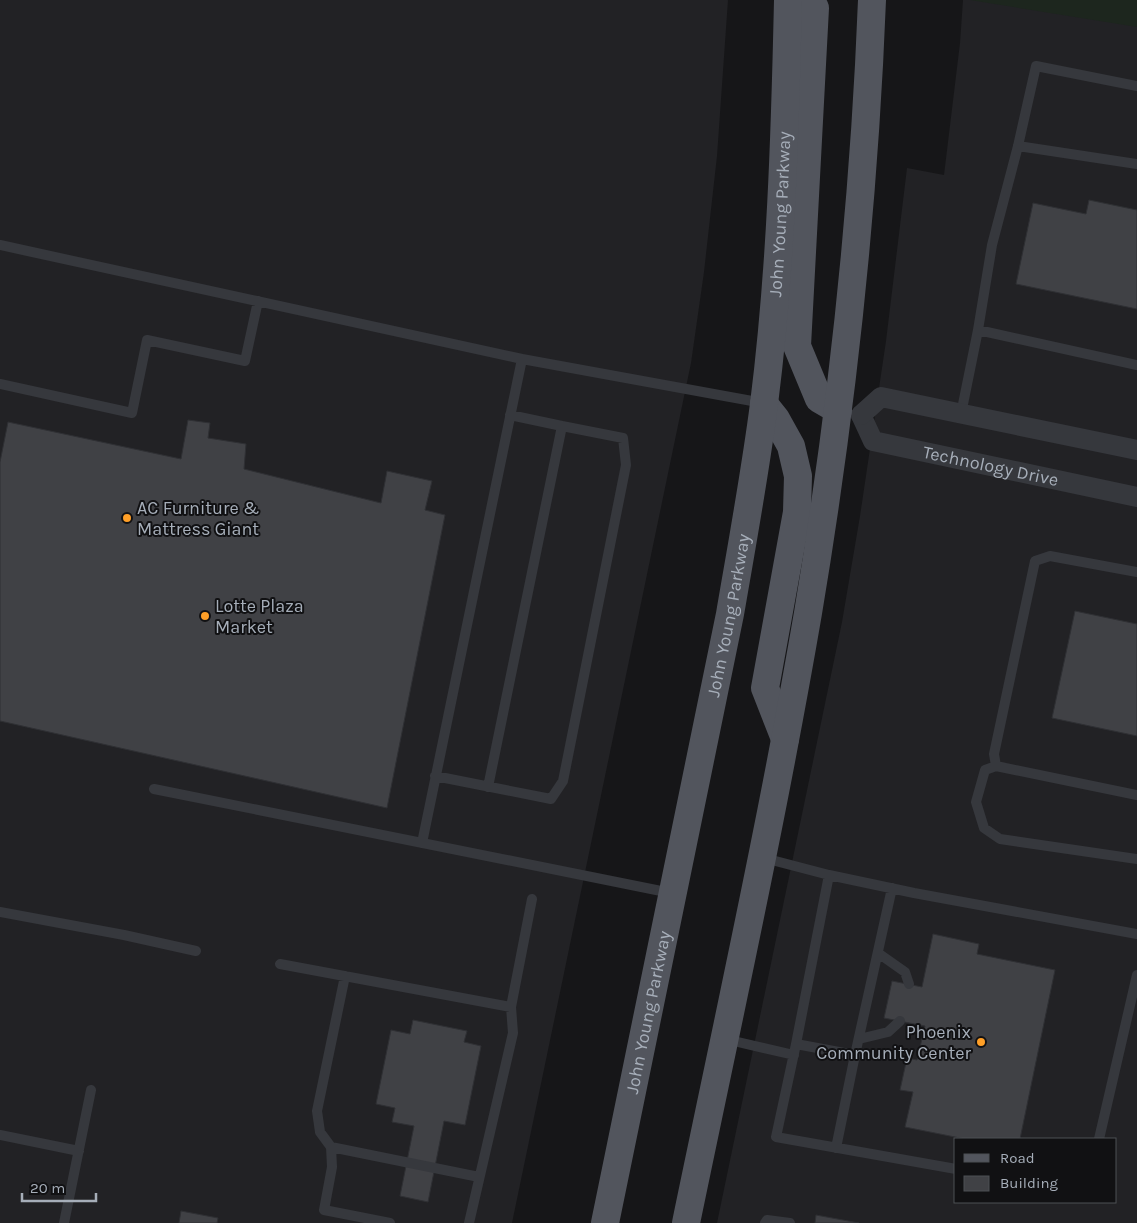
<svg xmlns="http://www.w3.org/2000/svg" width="1137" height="1223" viewBox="0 0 1137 1223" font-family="Karla,sans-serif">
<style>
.built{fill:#222225;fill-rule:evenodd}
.green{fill:#1d261e}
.building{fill:#404145;stroke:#2f3034}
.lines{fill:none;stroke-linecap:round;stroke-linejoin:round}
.service{stroke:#36383d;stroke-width:10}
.minor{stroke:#36383d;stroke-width:20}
.primary{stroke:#52555d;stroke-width:28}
.poi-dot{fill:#ff9f27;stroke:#111113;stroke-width:2}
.labels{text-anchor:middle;stroke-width:4;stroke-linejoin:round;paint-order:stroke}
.street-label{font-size:18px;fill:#a6aeb9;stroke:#111113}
.poi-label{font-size:18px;fill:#a6aeb9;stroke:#111113;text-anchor:start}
</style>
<rect width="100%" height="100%" fill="#161618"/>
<!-- built -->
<path class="built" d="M0,0H728L717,156L704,272L691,363L512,1223H0Z
M963,0H1137V1223H717L842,622L860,516L886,341L907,168L944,175L960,43ZM956,1139H1116V1202H956Z"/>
<!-- green -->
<path class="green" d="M970,0H1137V27Z"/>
<!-- building -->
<path class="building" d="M1089,200L1137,210V309L1016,284L1033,203L1086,214Z
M188,420L210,423L208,438L246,444L244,469L381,503L387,471L432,481L425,510L445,515L387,808L0,721V462L8,422L181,459Z
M1075,611L1137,624V736L1052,718Z
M933,934L979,944L977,954L1055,970L1020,1139H965L905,1127L913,1092L900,1090L907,1058L917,1060L925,1026L884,1018L892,981L922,987Z
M413,1020L467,1031L464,1042L481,1046L465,1125L444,1121L428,1202L400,1196L414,1126L392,1122L395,1108L376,1104L391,1030L410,1034Z
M181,1211L218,1218L217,1223H179Z
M816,1215L859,1223H815Z"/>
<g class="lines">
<!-- service -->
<path class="service" d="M1137,86L1036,66L1018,146L992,245L978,330L1137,365
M1018,146L1137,164
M0,245L522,359
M0,384L132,413L147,340L245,361L258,301
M961,414L978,330
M510,415L562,426
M1137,572L1050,556L1035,561L994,754L996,766L1137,795
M996,766L985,770L976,802L984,828L1000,839L1137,859
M435,776L551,799L563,781L626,465L623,438L562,426L488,787
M154,789L671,893
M422,843L522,359L763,403
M764,858L829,875
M0,912L124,935L196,951
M878,953L905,972L909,984
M280,964L511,1007
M345,976L317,1111L320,1132L331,1147L332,1167L324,1210L390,1223
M725,1039L794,1055
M859,1039L888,1032L900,1021
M796,1044L855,1055L836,1148
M855,1055L892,888
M0,1135L79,1151
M1099,1139L1137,975
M331,1147L479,1177
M956,1169L776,1137L796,1044L829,875L914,893L1137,934
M64,1223L91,1090
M469,1223L513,1033L511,1007L532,899
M765,1223L767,1220L790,1223"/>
<!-- minor -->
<g class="minor">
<path id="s1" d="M861,415L873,441L1137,497"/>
<path d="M861,415L881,397L1137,450"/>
</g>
<!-- primary -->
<g class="primary">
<path d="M811,0L815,8L797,346L819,399L838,410"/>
<path d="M764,404L776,419L791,446L798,476L797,512L765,688L785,739"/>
<path id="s2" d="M605,1223L730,614C742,544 755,474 764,404C781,270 785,135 788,0"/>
<path d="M686,1223C728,1020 773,817 808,613C842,410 864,206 872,0"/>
</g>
</g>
<!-- markers -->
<g class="poi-dot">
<circle cx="127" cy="518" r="5"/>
<circle cx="205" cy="616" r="5"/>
<circle cx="981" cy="1042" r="5"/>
</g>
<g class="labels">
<!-- street labels -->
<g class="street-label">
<text dy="6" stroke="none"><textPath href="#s2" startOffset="1025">John Young Parkway</textPath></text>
<text dy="6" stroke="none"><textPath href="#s1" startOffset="149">Technology Drive</textPath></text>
<text dy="6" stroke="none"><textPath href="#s2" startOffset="620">John Young Parkway</textPath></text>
<text dy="6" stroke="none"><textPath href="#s2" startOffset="215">John Young Parkway</textPath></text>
</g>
<!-- poi labels -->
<g class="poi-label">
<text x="137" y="514">AC Furniture &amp;<tspan x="137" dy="21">Mattress Giant</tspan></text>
<text x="215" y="612">Lotte Plaza<tspan x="215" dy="21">Market</tspan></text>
<text x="971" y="1038" text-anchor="end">Phoenix<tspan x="971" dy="21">Community Center</tspan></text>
</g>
</g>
<!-- legend -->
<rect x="954" y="1138" width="162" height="65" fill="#111113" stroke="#4d5055"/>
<rect x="964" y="1154" width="25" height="8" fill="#52555d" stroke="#4d5055"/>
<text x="1000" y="1163" font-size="15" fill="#a6aeb9">Road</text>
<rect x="964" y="1176" width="25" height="15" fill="#404145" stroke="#4d5055"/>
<text x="1000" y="1188" font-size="15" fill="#a6aeb9">Building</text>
<!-- scale -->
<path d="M22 1193v8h74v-8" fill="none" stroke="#a6aeb9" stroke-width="2.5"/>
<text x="30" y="1193" font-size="15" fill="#a6aeb9" stroke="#111113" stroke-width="4" paint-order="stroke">20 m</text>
</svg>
